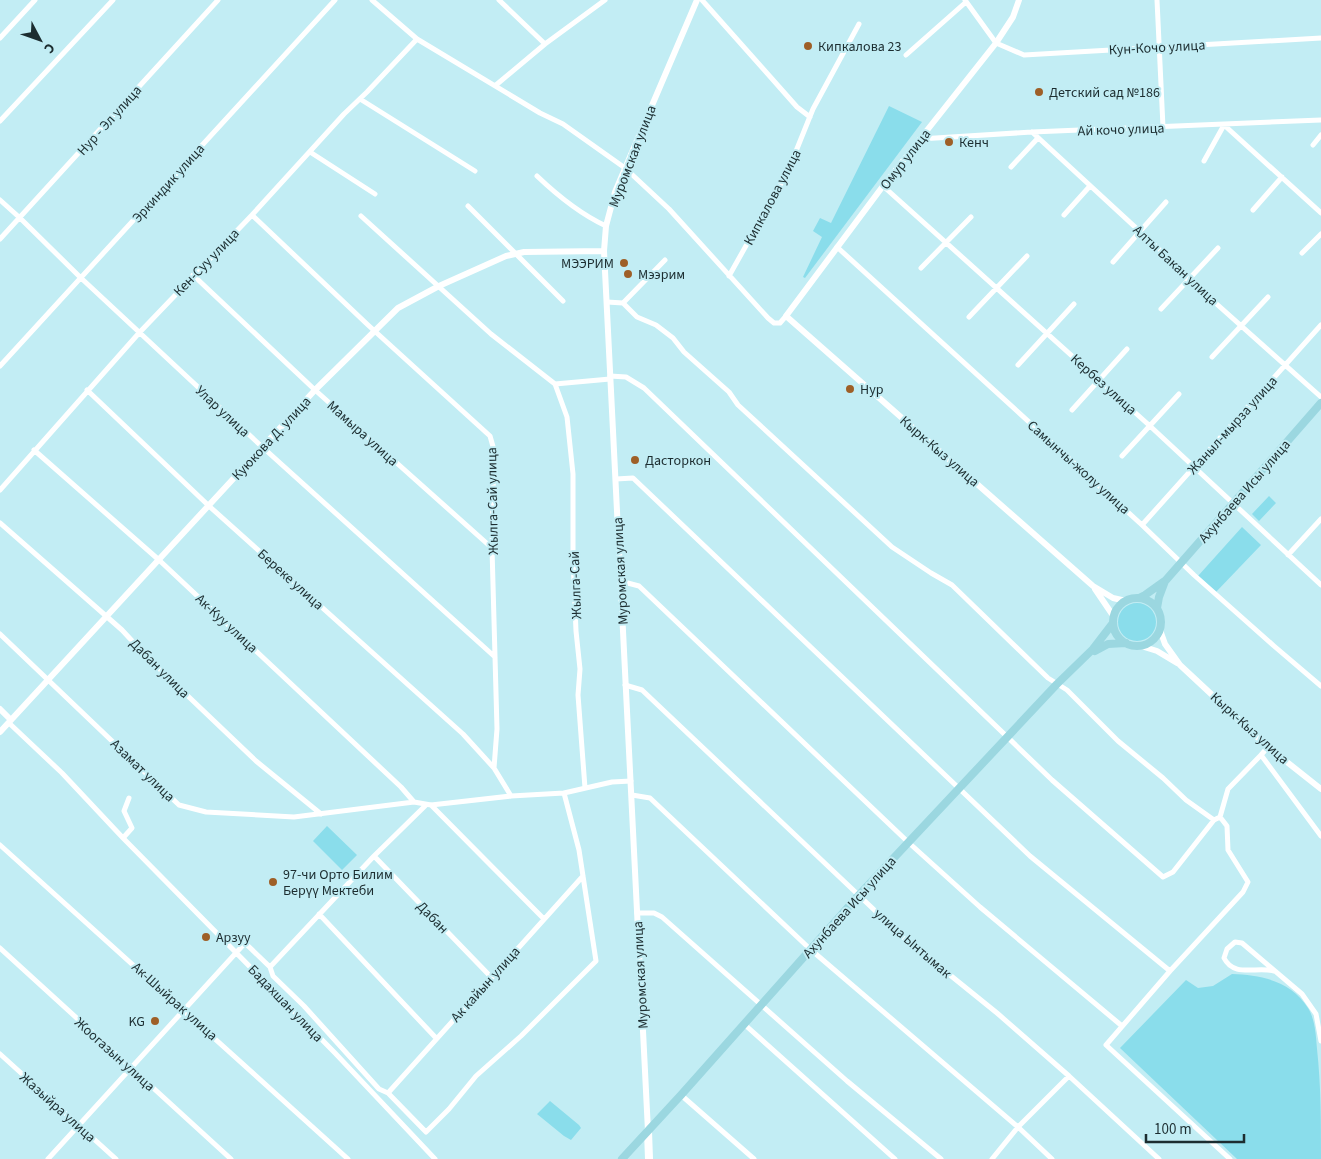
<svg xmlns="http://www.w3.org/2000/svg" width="1321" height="1159" viewBox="0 0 1321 1159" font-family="'Source Sans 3',sans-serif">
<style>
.green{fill:#8addeb}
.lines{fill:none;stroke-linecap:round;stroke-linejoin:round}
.minor{stroke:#fff;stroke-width:5}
.tertiary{stroke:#fff;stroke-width:6}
.secondary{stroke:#fff;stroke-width:8}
.primary{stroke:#9bd7e0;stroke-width:8}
.poi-dot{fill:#9e5f27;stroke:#c2edf4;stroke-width:2}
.labels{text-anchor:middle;stroke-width:4;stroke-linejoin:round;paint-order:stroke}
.poi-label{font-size:14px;fill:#1c2d30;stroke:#c2edf4;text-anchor:start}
.street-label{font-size:14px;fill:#1c2d30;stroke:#c2edf4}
</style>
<rect width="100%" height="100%" fill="#c2edf4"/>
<!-- green -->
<path class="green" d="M889,106L922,122L805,278L803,277L822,237L813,231L820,218L831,223Z
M1269,496L1276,503L1259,521L1252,514Z
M1242,527L1261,545L1216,592L1198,576Z
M1118 622a19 19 0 1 1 38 0a19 19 0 1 1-38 0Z
M327,826L357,855L342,870L313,841Z
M1232,974C1261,975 1291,981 1308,1008C1315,1019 1316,1036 1317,1049C1321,1085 1321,1122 1321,1159H1237L1120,1048L1186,980L1198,988L1213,986Z
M550,1101L579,1125L581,1128L571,1140L564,1136L537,1114Z"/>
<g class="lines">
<!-- minor -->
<path class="minor" d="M372,0L417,39L540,113L563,124L625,168L669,209L768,318L774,323H780L786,316
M499,0L545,44
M702,0L797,107L810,117
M965,0L996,43L1024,55L1321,38
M1157,0L1163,127
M0,38L35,0
M906,55L966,2
M496,85L545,44L605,0
M360,99L475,171
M0,121L113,0
M1032,132L1186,274L1192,282L1321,397
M920,139L1032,132L1321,120
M1313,145L1321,135
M310,152L375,194
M1204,161L1224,125L1321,213
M1011,167L1038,138
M537,176C558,196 580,214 606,226
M883,186L1150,426L1321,585
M0,200L20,218L81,278L259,444L495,657
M468,206L563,301
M1253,210L1282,177
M252,215L368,325L490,436L494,450L492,548L497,729L494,768L511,796
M1064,215L1090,186
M361,216L491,334L555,384L610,379
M0,239L218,0
M837,247L1142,525L1194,575L1274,646L1321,686
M1302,253L1321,234
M1113,262L1166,202
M921,268L971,217
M193,275L315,390L492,548
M729,276L788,171L813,109L859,24
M607,302L623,303L637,317L656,325L673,338L684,352L729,392L738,405L892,547L931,573L952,585L1048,678L1067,690L1118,741L1163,778L1186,800L1214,820
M623,303L665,260
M1161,309L1218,248
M969,317L1027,256
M1212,357L1268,297
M1018,365L1074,304
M0,366L335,0
M610,376L626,377L644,388L1052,780L1163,877L1173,872L1214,820L1220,817L1228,789L1261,755
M555,384L567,417L573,474V559L576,631L580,669L578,695L585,788
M87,390L209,506L463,734L494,768
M1072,410L1127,349
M34,450L159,560L401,787L414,802
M1122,456L1179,394
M616,479L633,478L1030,856L1170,971
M0,490L139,333L252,215L344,114L367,92L417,39
M0,523L122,630L148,658L256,761L321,814
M1142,525L1321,325
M1288,555L1321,519
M620,581L639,586L908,842L980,907L1122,1026
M0,634L179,805L206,812L294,817L414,802L431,805L511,796L564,793L612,782L631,781
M625,685L642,690L906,940L916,945L924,954L997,1013L1069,1076L1159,1159
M9,723L62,773L123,838L335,1053L435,1159
M1268,747L1261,755L1321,836
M632,795L650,798L810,949L1018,1127L1052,1159
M426,805L374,856L270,967L273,976L304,1006L379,1089L388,1093L426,1132L449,1109L476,1076L521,1036L596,961L579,850L564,793
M431,805L543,918
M1220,817L1227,826L1228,850L1248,882L1243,892L1170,971L1106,1045L1230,1159
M123,838L132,828L124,811L129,798
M0,845L348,1159
M374,856L491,977
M637,913H654L662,917L847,1081L941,1159
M319,914L436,1038
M0,948L231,1159
M1274,971C1257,966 1234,978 1224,958L1227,949L1235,942L1242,943L1302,994L1316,1014L1321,1041
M744,1024L895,1159
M0,1054L116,1159
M388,1093L583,876
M681,1095L754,1159
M48,1159L245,943L270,967
M992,1159L1018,1127L1069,1076"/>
<!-- tertiary -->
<path class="tertiary" d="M1019,0L1013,17L996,43L883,186L786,316L1093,586L1113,598L1126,601
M1095,589L1114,617
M1160,630L1165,644L1180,665L1268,747L1321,789
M1141,646L1157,651L1177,663
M0,709L11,720
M0,732L315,390L398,308L439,286L506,256L524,252L604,251
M648,1131L604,251L606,226L615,192L697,0"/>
<!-- secondary -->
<path class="secondary" d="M648,1131L649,1159"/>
<!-- primary -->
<path class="primary" d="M1113 622a24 24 0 1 1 48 0a24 24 0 1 1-48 0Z
M1139,598L1145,595L1166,580L1321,403
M1157,608L1159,597L1165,581
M1095,651L1108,644L1126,643
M622,1159L681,1095L859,895L1057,684L1093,649L1113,623"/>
</g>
<!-- markers -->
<g class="poi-dot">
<circle cx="808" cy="46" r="5"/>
<circle cx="1039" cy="92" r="5"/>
<circle cx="949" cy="142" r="5"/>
<circle cx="624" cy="263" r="5"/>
<circle cx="628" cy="274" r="5"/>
<circle cx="850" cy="389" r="5"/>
<circle cx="635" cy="460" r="5"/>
<circle cx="273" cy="882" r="5"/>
<circle cx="206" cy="937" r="5"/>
<circle cx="155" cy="1021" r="5"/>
</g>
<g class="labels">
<!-- poi labels -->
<g class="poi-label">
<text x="818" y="51">Кипкалова 23</text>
<text x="1049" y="97">Детский сад №186</text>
<text x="959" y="147">Кенч</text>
<text x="614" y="268" text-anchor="end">МЭЭРИМ</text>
<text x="638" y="279">Мээрим</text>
<text x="860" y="394">Нур</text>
<text x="645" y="465">Дасторкон</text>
<text x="283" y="879">97-чи Орто Билим<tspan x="283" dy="16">Берүү Мектеби</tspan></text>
<text x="216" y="942">Арзуу</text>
<text x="145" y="1026" text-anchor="end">KG</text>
</g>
<!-- street labels -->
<g class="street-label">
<text transform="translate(1157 47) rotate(-3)" y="5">Кун-Кочо улица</text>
<text transform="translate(109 120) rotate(-48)" y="5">Нур - Эл улица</text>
<text transform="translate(1121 129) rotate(-2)" y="5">Ай кочо улица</text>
<text transform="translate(632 156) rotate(-69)" y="5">Муромская улица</text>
<text transform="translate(905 159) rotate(-52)" y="5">Омур улица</text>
<text transform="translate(168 183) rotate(-48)" y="5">Эркиндик улица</text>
<text transform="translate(772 197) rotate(-62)" y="5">Кипкалова улица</text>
<text transform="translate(206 262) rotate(-46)" y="5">Кен-Суу улица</text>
<text transform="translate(1176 265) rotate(43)" y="5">Алты Бакан улица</text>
<text transform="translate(1104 384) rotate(42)" y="5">Кербез улица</text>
<text transform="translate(223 411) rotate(43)" y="5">Улар улица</text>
<text transform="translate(1232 425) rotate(-48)" y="5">Жаныл-мырза улица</text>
<text transform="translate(363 433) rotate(42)" y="5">Мамыра улица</text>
<text transform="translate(271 438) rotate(-47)" y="5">Куюкова Д. улица</text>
<text transform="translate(940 451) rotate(41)" y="5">Кырк-Кыз улица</text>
<text transform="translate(1079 467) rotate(42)" y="5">Самынчы-жолу улица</text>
<text transform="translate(1244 491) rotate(-49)" y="5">Ахунбаева Исы улица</text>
<text transform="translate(492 501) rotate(-91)" y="5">Жылга-Сай улица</text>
<text transform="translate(620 571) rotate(-93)" y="5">Муромская улица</text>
<text transform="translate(291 579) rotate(42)" y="5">Береке улица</text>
<text transform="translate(575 585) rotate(-92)" y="5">Жылга-Сай</text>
<text transform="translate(227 623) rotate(43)" y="5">Ак-Куу улица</text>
<text transform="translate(160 668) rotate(45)" y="5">Дабан улица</text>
<text transform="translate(1250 728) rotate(42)" y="5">Кырк-Кыз улица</text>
<text transform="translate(143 770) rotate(44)" y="5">Азамат улица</text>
<text transform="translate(849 907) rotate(-48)" y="5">Ахунбаева Исы улица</text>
<text transform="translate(433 917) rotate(46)" y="5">Дабан</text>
<text transform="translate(913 943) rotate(41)" y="5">улица Ынтымак</text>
<text transform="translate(640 975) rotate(-93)" y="5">Муромская улица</text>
<text transform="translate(485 984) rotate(-48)" y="5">Ак кайын улица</text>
<text transform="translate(175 1001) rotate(42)" y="5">Ак-Шыйрак улица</text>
<text transform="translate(286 1003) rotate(46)" y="5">Бадахшан улица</text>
<text transform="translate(115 1054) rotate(42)" y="5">Жоогазын улица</text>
<text transform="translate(58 1107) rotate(42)" y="5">Жазыйра улица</text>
</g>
</g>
<!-- north arrow -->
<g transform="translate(40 40) rotate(131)" stroke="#c2edf4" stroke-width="4" paint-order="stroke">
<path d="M0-4L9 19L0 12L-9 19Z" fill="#1c2d30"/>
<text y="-8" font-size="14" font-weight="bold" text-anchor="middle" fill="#1c2d30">С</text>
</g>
<!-- scale -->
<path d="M1146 1134v8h98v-8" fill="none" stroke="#1c2d30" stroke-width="2.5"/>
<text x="1154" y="1134" font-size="15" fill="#1c2d30" stroke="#c2edf4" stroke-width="4" paint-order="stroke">100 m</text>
</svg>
